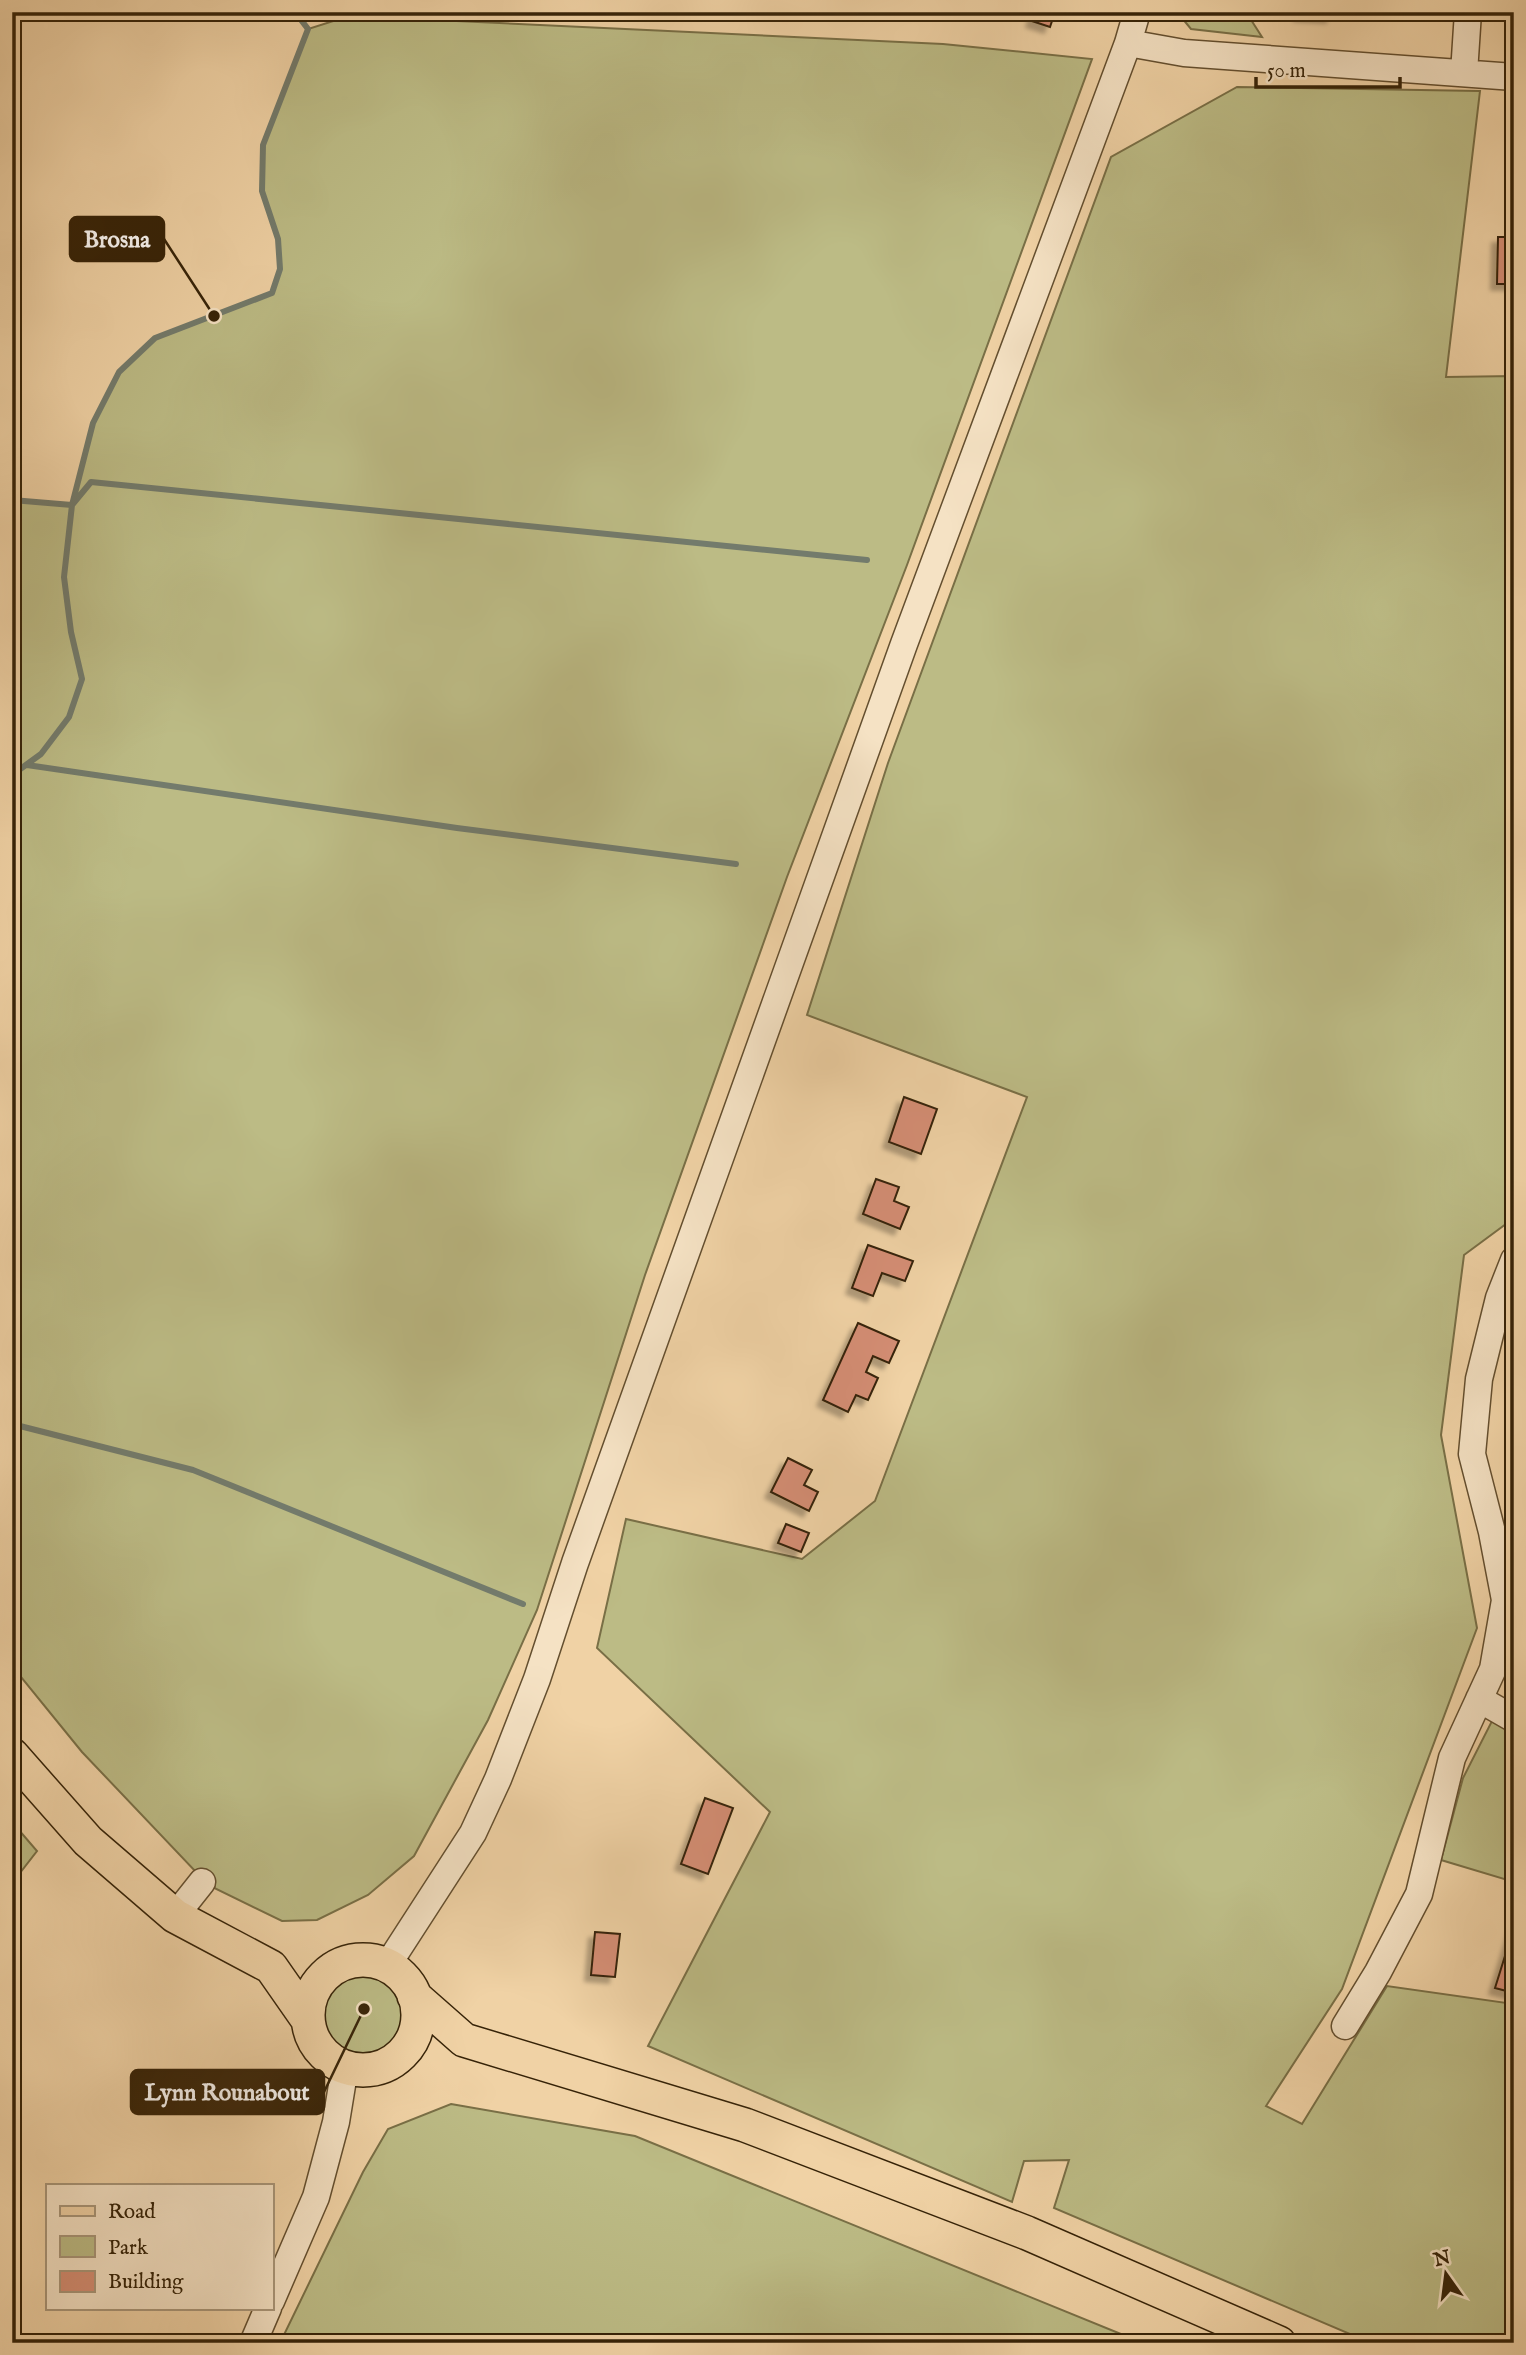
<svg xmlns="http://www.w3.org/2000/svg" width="1526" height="2355" viewBox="0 0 1526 2355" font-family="'IM FELL English',serif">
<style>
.green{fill:#bcbb85;stroke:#796f46;stroke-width:2}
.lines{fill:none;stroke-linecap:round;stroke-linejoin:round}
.stream{stroke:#737b6c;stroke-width:6}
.building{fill:#d58e74;stroke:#362308;stroke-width:2;filter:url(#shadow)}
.minor-casing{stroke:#644f2f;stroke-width:29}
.major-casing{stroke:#362308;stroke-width:36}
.minor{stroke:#f5e2c4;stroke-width:26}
.major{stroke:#f0d2a5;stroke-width:33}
.leader{fill:none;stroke:#362308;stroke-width:2.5}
.callout-dot{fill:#362308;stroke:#f5e2c4;stroke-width:2.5}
.callout{fill:#362308;stroke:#362308;stroke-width:2.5}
.callout-label{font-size:23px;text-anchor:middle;font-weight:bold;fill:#fff}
</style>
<defs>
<filter id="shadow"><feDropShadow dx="-6" dy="6" stdDeviation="2" flood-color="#0004"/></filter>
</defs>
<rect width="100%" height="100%" fill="#f0d2a5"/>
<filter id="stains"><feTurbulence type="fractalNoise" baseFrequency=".00286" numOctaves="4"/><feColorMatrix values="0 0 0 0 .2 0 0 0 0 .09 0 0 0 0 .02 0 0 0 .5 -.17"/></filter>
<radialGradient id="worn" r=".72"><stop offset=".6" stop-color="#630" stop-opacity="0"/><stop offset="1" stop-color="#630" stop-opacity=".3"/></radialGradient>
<!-- green -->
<path class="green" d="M1177,12H1246L1262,37L1191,29Z
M349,16L943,44L1092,59L907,565L787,877L645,1275L537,1610L488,1720L414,1856L368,1895L317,1920L282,1921L202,1882L198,1874L82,1752L12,1666V500L72,505L93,423L119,372L155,338L272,293L280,268L278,239L262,191L263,145L308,29Z
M1237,87L1480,91L1446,377L1514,376V1218L1464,1255L1441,1435L1477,1628L1342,1989L1266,2106L1302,2124L1387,1986L1514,2004V2343H1371L1054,2208L1069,2160L1024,2161L1012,2202L648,2046L770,1812L597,1648L626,1519L802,1559L875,1501L1027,1097L807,1015L888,763L1111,157Z
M1494,1717L1514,1728V1882L1441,1860L1463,1778Z
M12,1822L37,1851L20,1873L12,1888Z
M320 2014a44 44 0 1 1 88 0a44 44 0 1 1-88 0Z
M451,2104L635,2136L1143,2343H280L363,2172L388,2129Z"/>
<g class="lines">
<!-- stream -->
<path class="stream" d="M12,500L72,505L91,482L867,560
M27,765L457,828L736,864
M12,775L41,754L69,717L82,679L71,632L64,577L72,505L93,423L119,372L155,338L272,293L280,269L278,239L262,191L263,145L308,29L295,12
M12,1424L193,1470L523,1604"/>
</g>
<!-- building -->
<path class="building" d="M1035,12H1055L1050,27L1032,21Z
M1300,12H1333L1332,17L1300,15Z
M1498,237H1514V284H1497Z
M904,1097L937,1109L921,1154L889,1142Z
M876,1179L899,1187L894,1201L909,1207L900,1229L863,1214Z
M868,1245L913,1261L905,1281L882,1273L873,1296L852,1288Z
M858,1323L899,1341L889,1363L873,1356L866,1372L878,1378L868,1400L856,1395L848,1412L823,1400Z
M788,1458L812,1470L804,1485L818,1492L809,1511L771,1492Z
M786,1524L809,1533L801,1552L778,1543Z
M705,1798L733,1808L708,1874L681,1864Z
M1514,1927V1993L1495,1988Z
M595,1932L620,1934L615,1977L591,1975Z"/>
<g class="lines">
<!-- minor casing -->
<g class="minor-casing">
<path id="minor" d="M1128,43L1184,53L1514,77
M1464,73L1468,12
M1479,1699L1514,1719
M175,1916L202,1882
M387,1966L473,1833L498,1779L537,1679L575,1563L904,644L1128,43L1137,12
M1345,2026L1378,1972L1419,1894L1452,1758L1493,1669L1505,1600L1492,1532L1472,1454L1479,1379L1499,1298L1514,1260
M271,2301L316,2197L336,2122L345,2067
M253,2343L268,2308"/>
</g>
<!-- major casing -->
<g class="major-casing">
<path id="major" d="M12,1755L88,1841L175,1916L271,1967L308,2020
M308 2015a55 55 0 1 1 110 0a55 55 0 1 1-110 0Z
M414,1996L464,2040L745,2125L1027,2233L1279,2343"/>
</g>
<!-- minor -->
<use href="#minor" class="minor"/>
<!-- major -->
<use href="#major" class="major"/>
</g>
<!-- callouts -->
<path class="leader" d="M214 316L164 239M364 2009L324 2092"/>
<g class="callout-dot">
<circle cx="214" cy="316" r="7"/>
<circle cx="364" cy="2009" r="7"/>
</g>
<g class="callout">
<rect x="70" y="217" width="94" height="44" rx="7"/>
<rect x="131" y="2070" width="193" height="44" rx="7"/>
</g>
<g class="callout-label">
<text x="117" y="247">Brosna</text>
<text x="227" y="2100">Lynn Rounabout</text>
</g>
<!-- margin -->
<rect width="1526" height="2355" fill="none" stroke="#f0d2a5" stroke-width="42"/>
<rect x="14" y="14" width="1498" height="2327" fill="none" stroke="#362308" stroke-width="3.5"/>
<rect x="21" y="21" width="1484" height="2313" fill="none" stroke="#362308" stroke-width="2"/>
<!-- legend -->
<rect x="46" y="2184" width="228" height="126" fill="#f5e2c4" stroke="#a99679" stroke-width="2"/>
<rect x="60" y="2206" width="35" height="10" fill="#f0d2a5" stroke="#a99679" stroke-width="2"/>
<text x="108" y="2218" font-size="21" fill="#362308">Road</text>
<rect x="60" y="2236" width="35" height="21" fill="#bcbb85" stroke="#a99679" stroke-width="2"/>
<text x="108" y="2254" font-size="21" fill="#362308">Park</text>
<rect x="60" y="2271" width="35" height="21" fill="#d58e74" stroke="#a99679" stroke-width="2"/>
<text x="108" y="2288" font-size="21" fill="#362308">Building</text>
<!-- north arrow -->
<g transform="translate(1446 2274) rotate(346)" stroke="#f5e2c4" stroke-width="5" paint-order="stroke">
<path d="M0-5L12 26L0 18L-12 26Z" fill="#362308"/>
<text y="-10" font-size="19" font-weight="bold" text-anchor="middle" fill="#362308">N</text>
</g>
<!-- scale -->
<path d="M1256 77v10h144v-10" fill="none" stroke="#362308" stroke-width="3.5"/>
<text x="1267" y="77" font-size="21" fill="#362308" stroke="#f5e2c4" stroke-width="5" paint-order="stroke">50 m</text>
<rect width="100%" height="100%" filter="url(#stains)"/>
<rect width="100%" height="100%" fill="url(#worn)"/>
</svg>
